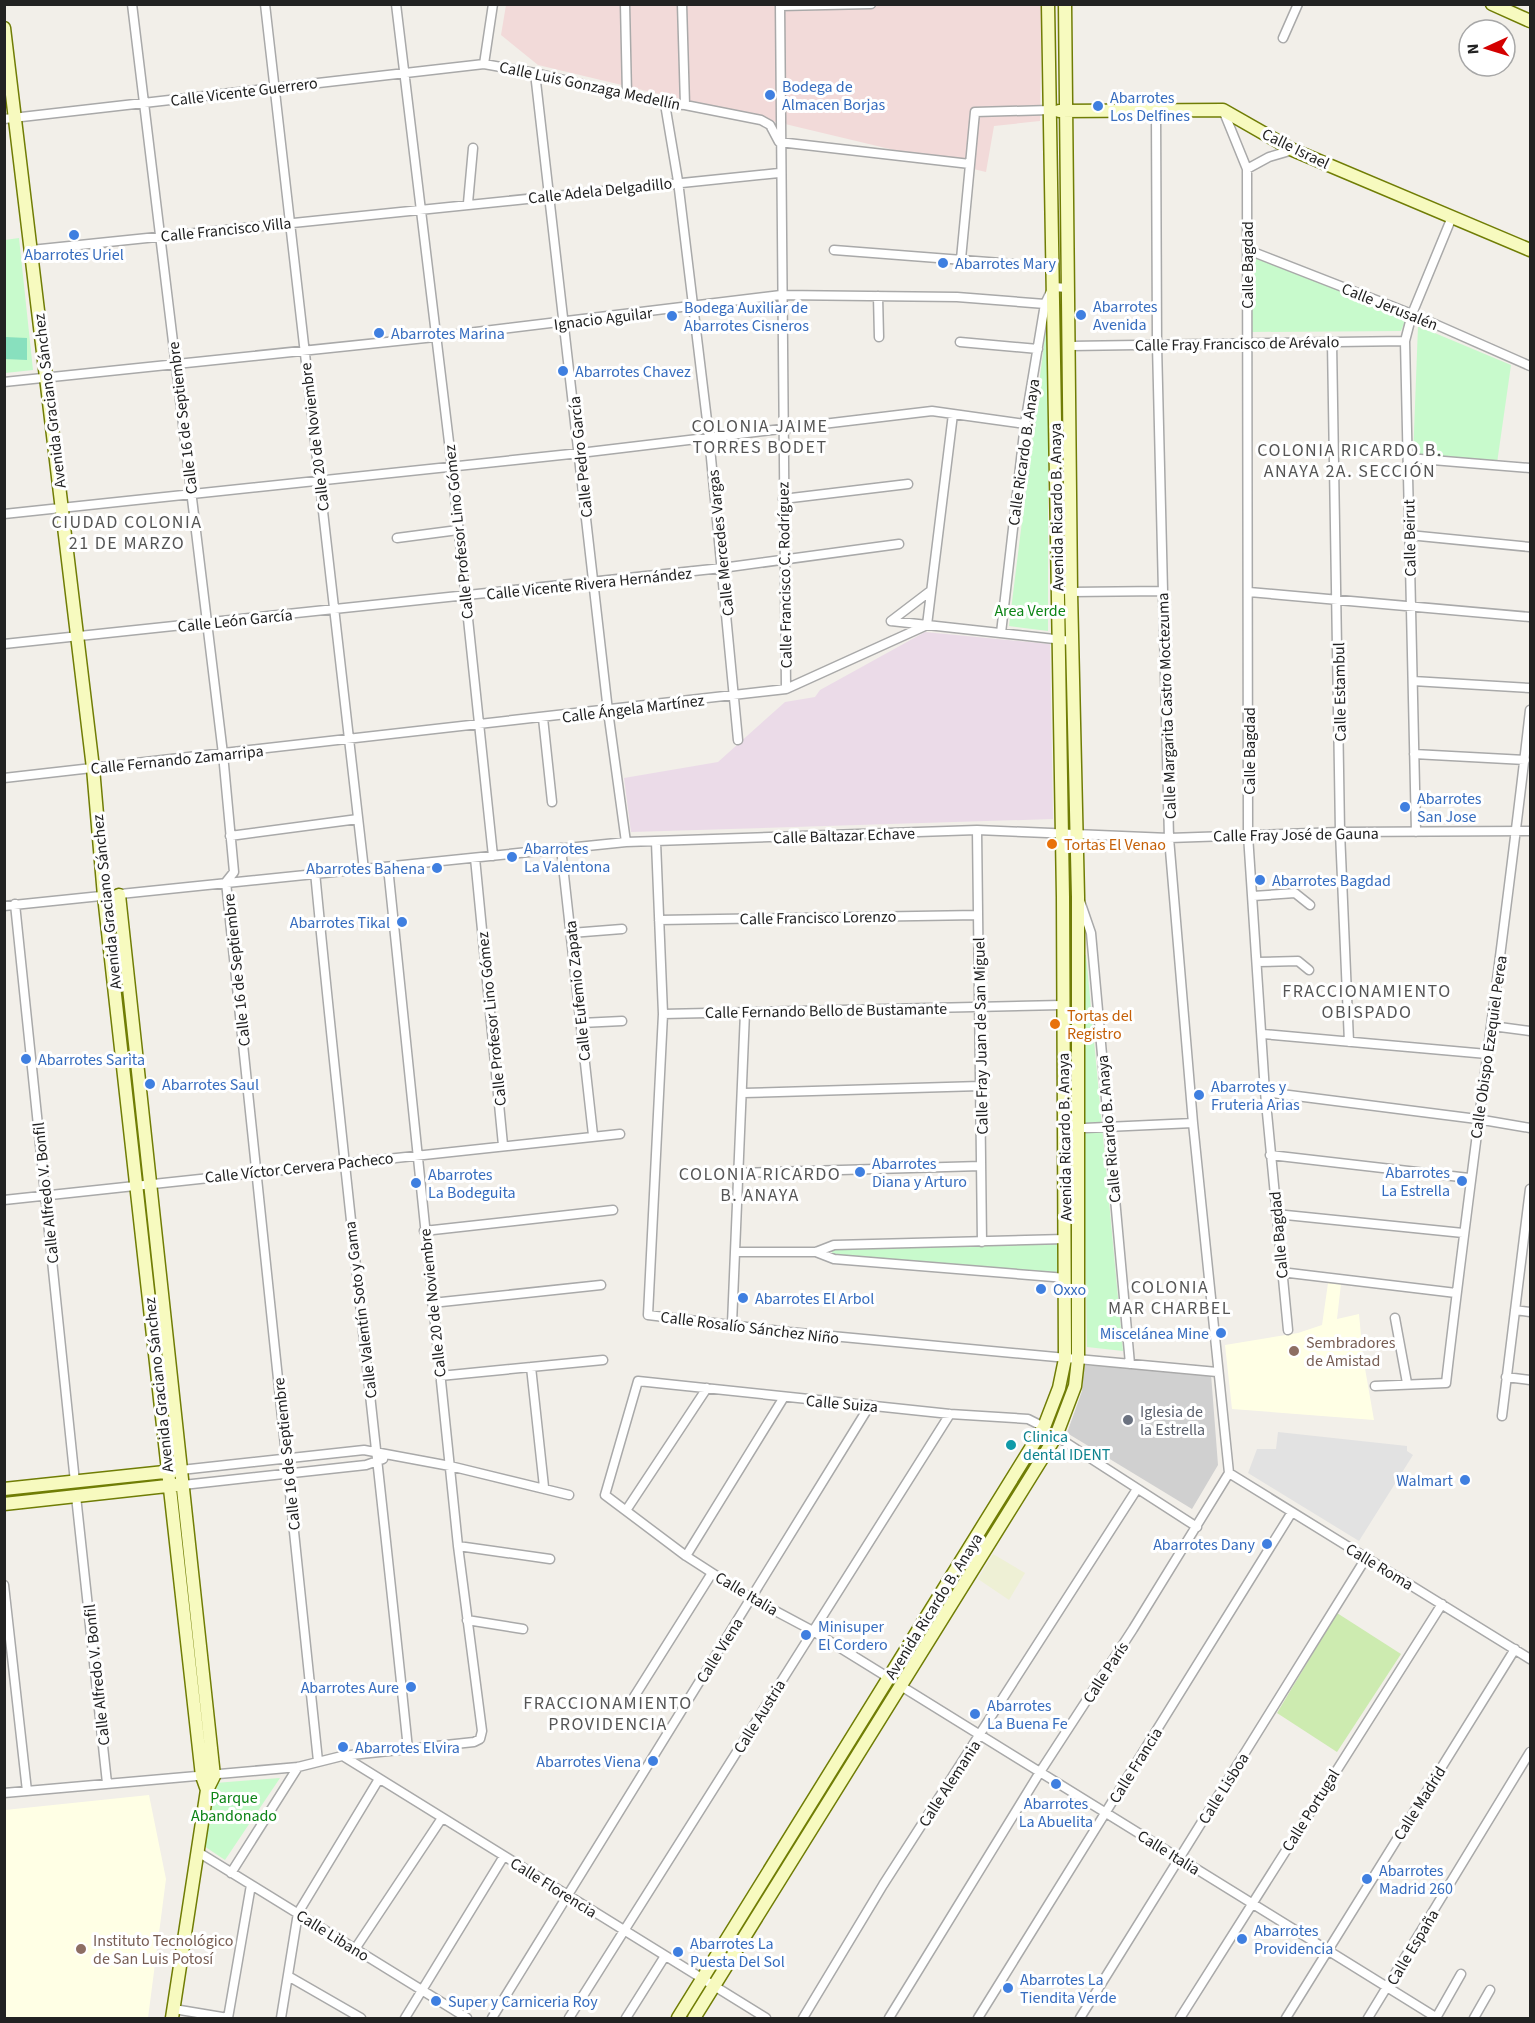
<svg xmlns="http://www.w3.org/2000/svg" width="1535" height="2023" viewBox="0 0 1535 2023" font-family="'Source Sans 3',sans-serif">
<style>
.commercial{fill:#f2dad9}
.industrial{fill:#ebdbe8}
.education{fill:#ffffe5}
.religious{fill:#d0d0d0}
.farmland{fill:#eef0d5}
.grass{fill:#cdebb0}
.park{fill:#c8facc}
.pitch{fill:#88e0be}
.parking{fill:#e2e2e2}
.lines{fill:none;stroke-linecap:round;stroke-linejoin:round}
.street-casing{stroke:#a9a9a9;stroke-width:11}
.secondary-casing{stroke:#707d05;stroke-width:15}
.street{stroke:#fff;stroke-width:8}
.secondary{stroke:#f7fabf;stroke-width:12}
.shop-dot{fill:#3f7fe0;stroke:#fff;stroke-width:2}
.food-dot{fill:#e8710a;stroke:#fff;stroke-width:2}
.education-dot{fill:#8d6e63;stroke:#fff;stroke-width:2}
.worship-dot{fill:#6b7280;stroke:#fff;stroke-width:2}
.culture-dot{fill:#0f9aa8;stroke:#fff;stroke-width:2}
.labels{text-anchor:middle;stroke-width:6;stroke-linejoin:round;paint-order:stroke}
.street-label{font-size:16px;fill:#222;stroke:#fff}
.shop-label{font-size:16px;fill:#366cbe;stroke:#fff;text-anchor:start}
.park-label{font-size:16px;fill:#0c8416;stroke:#fff}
.food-label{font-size:16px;fill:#c56008;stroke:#fff;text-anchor:start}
.education-label{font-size:16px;fill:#785e54;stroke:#fff;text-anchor:start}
.worship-label{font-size:16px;fill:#5b616d;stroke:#fff;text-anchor:start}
.culture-label{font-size:16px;fill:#0d838f;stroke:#fff;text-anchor:start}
.neighbourhood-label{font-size:18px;letter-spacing:1.5px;fill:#555;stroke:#fff}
</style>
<rect width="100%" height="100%" fill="#f2efe9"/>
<!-- commercial -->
<path class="commercial" d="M506,5H1042L1040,121L994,126L986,172L538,65L501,35Z"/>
<!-- industrial -->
<path class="industrial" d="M925,632L1050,644L1053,819L631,832L624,778L718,762L785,702L815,697L820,690Z"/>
<!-- education -->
<path class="education" d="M1328,1283L1341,1284L1337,1319L1359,1314L1363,1357L1374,1420L1232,1409L1225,1345L1298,1333L1322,1325Z
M149,1795L166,1879L148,2018H5V1810Z"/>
<!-- religious -->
<path class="religious" d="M1084,1365L1211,1374L1218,1465L1192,1509L1067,1433L1082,1391Z"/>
<!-- farmland -->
<path class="farmland" d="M993,1554L1025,1573L1009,1600L978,1579Z"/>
<!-- grass -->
<path class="grass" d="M1337,1613L1401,1654L1337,1752L1277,1713Z"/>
<!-- park -->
<path class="park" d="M19,238L33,370L5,373V240Z
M1252,257L1407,316L1401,331L1252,332Z
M1048,312V631L1009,626Z
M1418,326L1511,365L1497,463L1413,458Z
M1080,955H1086L1123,1351L1087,1347Z
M1057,1244L1058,1274L834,1255L831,1251L834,1248Z
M280,1778L225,1860L204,1846L215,1783Z"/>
<!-- pitch -->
<path class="pitch" d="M5,337L27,338V360L5,359Z"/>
<!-- parking -->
<path class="parking" d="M1278,1432L1407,1446V1451L1413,1455L1359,1541L1248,1473L1257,1449H1276Z"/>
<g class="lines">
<!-- street casing -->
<g class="street-casing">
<path id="street" d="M132,4L223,754L234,872L226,882L318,1761
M265,4L364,870
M396,4L452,467L493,856
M625,4L627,95
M682,4L685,105
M780,4L786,689
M780,6L871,4
M1283,38L1298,4
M484,64L493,4
M535,73L608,711L626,842
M665,104L678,181L709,437L738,740
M1223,110L1247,169L1248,835L1265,1092L1288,1330
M4,119L484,64L535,73L665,104L685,105L761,120L770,125L779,142L970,164
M1247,169L1269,157L1293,150
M468,203L473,148
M31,250L779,173
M834,250L1052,267
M1248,250L1412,314L1530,366
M961,259L975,112L1050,110
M878,296L879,337
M960,342L1038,349
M1332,342L1340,832L1349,1042
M1070,346L1405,341
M4,382L435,337L781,295L957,297L1045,304
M1408,458L1530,468
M783,499L908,484
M4,514L580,453L932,411L1025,424
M1409,535L1530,547
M397,538L458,530
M1071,592L1163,591
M1249,592L1530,617
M891,621L1072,641
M891,621L929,592
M1001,633L1025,424L1045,304L1053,287L1068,288
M4,644L722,568L899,544
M1413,681L1530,688
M543,718L552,802
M1414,754L1525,760
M4,778L786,689L927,625L953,414
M977,830L982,1242
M1416,832L1405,341L1412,314L1452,217
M230,836L358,819
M656,842L663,1014L648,1315L789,1332L1217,1372
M561,848L593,1135
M475,858L503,1145
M315,872C343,1165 378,1456 408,1749
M1253,896L1295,893L1310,905
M1080,901L1091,933L1130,1364
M15,904L75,1482
M4,906L626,842L977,830L1169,838L1340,832L1530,831
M659,920L978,915
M571,933L622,929
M1257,962L1298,961L1309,970
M663,1014L1062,1005
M581,1023L622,1021
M1492,1026L1530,1031
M1263,1034L1487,1054
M1265,1092L1477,1119L1530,1128
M743,1093L980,1086
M1063,1129L1193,1123
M1270,1155L1469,1178
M737,1173L981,1166
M4,1200L620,1134
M1276,1214L1463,1233
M424,1231L613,1210
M736,1252H816L834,1245L1065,1239
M816,1252L834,1259L1066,1278
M1281,1272L1456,1293
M432,1303L601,1285
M1515,1310L1530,1312
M1395,1318L1407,1383
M732,1324L745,1012
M531,1367L544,1487
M440,1376L603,1360
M1506,1377L1530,1380
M1375,1386L1446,1383C1472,1158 1505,935 1530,710
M1502,1416L1530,1189
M1056,1436L1197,1527
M181,1470L364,1450L450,1466L569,1495
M1229,1473L1530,1659
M183,1485L366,1465L383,1459
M76,1496L107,1783
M627,1509L707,1388
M458,1546L550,1559
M686,1556L784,1397
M4,1585L27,1791
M467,1620L523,1629
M889,1678L813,1631L751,1598L686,1556L605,1495L638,1381L950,1414L1028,1419L1044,1427
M901,1686L1437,2018
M634,1697L712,1573
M343,1756L766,2018
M4,1793L298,1767L342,1756L474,1742L480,1739L482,1731L458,1546L388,867
M198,1852L467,2018
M231,1873L298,1767
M355,1949L442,1818
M288,1976L361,2018
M174,2009L228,2018
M228,2018L251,1885
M281,2018L298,1913L379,1779
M405,2018L504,1856
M492,2018L870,1405
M569,2018L950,1414
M626,2018L665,1956
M803,2018L883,1885L1137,1489
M889,2018L1040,1772L1133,1629L1229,1473L1193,1123L1169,838L1157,345L1156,111
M978,2018L1292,1512
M1080,2018L1366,1558
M1180,2018L1442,1604
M1286,2018L1515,1649
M1368,2018L1530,1752
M1436,2018L1461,1974
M1474,2018L1490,1990"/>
</g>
<!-- secondary casing -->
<g class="secondary-casing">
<path id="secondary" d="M1492,4L1530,21
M4,28L93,768L104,896L202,1776L207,1790
M1059,111L1223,110L1293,150L1530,250
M119,895L214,1776L207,1790L172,2018
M4,1489L174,1471
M4,1504L176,1485
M678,2018L1044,1427L1059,1388L1065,1359L1063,897L1048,4
M694,2018L1056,1436L1075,1386L1078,1359V897L1071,592L1065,4"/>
</g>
<!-- street -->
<use href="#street" class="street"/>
<!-- secondary -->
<use href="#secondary" class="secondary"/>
</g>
<!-- markers -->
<g class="shop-dot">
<circle cx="770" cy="95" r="6"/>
<circle cx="1098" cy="106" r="6"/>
<circle cx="74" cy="235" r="6"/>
<circle cx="943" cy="263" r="6"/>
<circle cx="1081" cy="315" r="6"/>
<circle cx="672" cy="316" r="6"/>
<circle cx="379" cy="333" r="6"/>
<circle cx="563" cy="371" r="6"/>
<circle cx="1405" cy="807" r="6"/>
<circle cx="512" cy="857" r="6"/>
<circle cx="437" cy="868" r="6"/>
<circle cx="1260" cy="880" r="6"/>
<circle cx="402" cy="922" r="6"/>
<circle cx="26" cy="1059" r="6"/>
<circle cx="150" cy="1084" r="6"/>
<circle cx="1199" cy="1095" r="6"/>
<circle cx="860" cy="1172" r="6"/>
<circle cx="1462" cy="1181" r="6"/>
<circle cx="416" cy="1183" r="6"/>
<circle cx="1041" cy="1289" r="6"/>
<circle cx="743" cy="1298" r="6"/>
<circle cx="1221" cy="1333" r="6"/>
<circle cx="1465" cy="1480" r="6"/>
<circle cx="1267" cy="1544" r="6"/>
<circle cx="806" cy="1635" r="6"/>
<circle cx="411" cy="1687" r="6"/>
<circle cx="975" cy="1714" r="6"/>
<circle cx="343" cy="1747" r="6"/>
<circle cx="653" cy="1761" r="6"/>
<circle cx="1056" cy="1784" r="6"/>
<circle cx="1367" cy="1879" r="6"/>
<circle cx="1242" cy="1939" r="6"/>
<circle cx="678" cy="1952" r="6"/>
<circle cx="1008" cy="1988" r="6"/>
<circle cx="436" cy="2001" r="6"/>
</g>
<g class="food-dot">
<circle cx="1052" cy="844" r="6"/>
<circle cx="1055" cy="1024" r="6"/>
</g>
<g class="education-dot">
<circle cx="1294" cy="1351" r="6"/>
<circle cx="81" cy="1949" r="6"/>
</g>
<circle class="worship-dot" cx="1128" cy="1420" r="6"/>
<circle class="culture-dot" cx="1011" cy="1445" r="6"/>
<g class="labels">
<!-- street labels -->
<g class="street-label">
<text transform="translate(590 85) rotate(12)" y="6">Calle Luis Gonzaga Medellín</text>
<text transform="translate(244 91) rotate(-7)" y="6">Calle Vicente Guerrero</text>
<text transform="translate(1296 148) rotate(26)" y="6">Calle Israel</text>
<text transform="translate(600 190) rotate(-6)" y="6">Calle Adela Delgadillo</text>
<text transform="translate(226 229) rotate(-6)" y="6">Calle Francisco Villa</text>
<text transform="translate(1247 265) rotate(-90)" y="6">Calle Bagdad</text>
<text transform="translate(1390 306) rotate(22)" y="6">Calle Jerusalén</text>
<text transform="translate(603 318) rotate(-7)" y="6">Ignacio Aguilar</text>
<text transform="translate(1237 343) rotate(-1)" y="6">Calle Fray Francisco de Arévalo</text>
<text transform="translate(49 401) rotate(-97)" y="6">Avenida Graciano Sánchez</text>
<text transform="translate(182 418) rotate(-97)" y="6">Calle 16 de Septiembre</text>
<text transform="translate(314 437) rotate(-97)" y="6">Calle 20 de Noviembre</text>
<text transform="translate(1023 452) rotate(-82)" y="6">Calle Ricardo B. Anaya</text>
<text transform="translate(580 457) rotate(-96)" y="6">Calle Pedro García</text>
<text transform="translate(1056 507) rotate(-91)" y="6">Avenida Ricardo B. Anaya</text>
<text transform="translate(458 532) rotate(-96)" y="6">Calle Profesor Lino Gómez</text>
<text transform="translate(1409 538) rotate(-91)" y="6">Calle Beirut</text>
<text transform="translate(720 543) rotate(-96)" y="6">Calle Mercedes Vargas</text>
<text transform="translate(784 575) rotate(-91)" y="6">Calle Francisco C. Rodríguez</text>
<text transform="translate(589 583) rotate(-6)" y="6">Calle Vicente Rivera Hernández</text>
<text transform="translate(235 620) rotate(-6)" y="6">Calle León García</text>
<text transform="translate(1339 692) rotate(-91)" y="6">Calle Estambul</text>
<text transform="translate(1166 706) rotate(-92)" y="6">Calle Margarita Castro Moctezuma</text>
<text transform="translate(633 708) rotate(-7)" y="6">Calle Ángela Martínez</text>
<text transform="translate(1249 751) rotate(-90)" y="6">Calle Bagdad</text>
<text transform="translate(177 759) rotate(-6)" y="6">Calle Fernando Zamarripa</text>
<text transform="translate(1296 834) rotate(-1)" y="6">Calle Fray José de Gauna</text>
<text transform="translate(844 835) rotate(-2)" y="6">Calle Baltazar Echave</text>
<text transform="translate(106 902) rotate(-96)" y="6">Avenida Graciano Sánchez</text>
<text transform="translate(818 917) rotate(-1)" y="6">Calle Francisco Lorenzo</text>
<text transform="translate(236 970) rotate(-96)" y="6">Calle 16 de Septiembre</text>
<text transform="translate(577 991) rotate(-96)" y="6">Calle Eufemio Zapata</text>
<text transform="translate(826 1010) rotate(-1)" y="6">Calle Fernando Bello de Bustamante</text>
<text transform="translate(491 1019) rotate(-96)" y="6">Calle Profesor Lino Gómez</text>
<text transform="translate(980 1036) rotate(-91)" y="6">Calle Fray Juan de San Miguel</text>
<text transform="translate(1488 1047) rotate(-82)" y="6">Calle Obispo Ezequiel Perea</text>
<text transform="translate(1108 1129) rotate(-95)" y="6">Calle Ricardo B. Anaya</text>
<text transform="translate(1064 1137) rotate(-91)" y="6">Avenida Ricardo B. Anaya</text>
<text transform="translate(299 1167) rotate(-6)" y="6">Calle Víctor Cervera Pacheco</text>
<text transform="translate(45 1193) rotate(-96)" y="6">Calle Alfredo V. Bonfil</text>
<text transform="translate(1278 1235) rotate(-95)" y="6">Calle Bagdad</text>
<text transform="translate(432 1303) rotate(-96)" y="6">Calle 20 de Noviembre</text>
<text transform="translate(360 1310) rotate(-97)" y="6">Calle Valentín Soto y Gama</text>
<text transform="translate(750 1327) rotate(7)" y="6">Calle Rosalío Sánchez Niño</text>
<text transform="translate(158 1385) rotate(-96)" y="6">Avenida Graciano Sánchez</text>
<text transform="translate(842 1403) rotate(5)" y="6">Calle Suiza</text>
<text transform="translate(286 1454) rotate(-96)" y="6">Calle 16 de Septiembre</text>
<text transform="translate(1380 1566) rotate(31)" y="6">Calle Roma</text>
<text transform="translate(747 1593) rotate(31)" y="6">Calle Italia</text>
<text transform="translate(933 1606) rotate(-58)" y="6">Avenida Ricardo B. Anaya</text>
<text transform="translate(719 1650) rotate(-58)" y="6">Calle Viena</text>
<text transform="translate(1105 1672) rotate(-57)" y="6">Calle París</text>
<text transform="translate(96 1675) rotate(-96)" y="6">Calle Alfredo V. Bonfil</text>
<text transform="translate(759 1716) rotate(-58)" y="6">Calle Austria</text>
<text transform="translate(1135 1765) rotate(-58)" y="6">Calle Francia</text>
<text transform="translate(949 1783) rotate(-57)" y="6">Calle Alemania</text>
<text transform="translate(1223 1788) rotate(-58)" y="6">Calle Lisboa</text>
<text transform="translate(1419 1803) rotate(-58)" y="6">Calle Madrid</text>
<text transform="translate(1310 1810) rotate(-58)" y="6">Calle Portugal</text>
<text transform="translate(1169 1852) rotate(32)" y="6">Calle Italia</text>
<text transform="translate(554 1887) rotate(32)" y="6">Calle Florencia</text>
<text transform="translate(333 1935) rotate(32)" y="6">Calle Libano</text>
<text transform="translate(1412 1947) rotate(-59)" y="6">Calle España</text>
</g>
<!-- shop labels -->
<g class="shop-label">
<text x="782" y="92">Bodega de<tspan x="782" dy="18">Almacen Borjas</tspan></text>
<text x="1110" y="103">Abarrotes<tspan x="1110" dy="18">Los Delfines</tspan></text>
<text x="74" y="260" text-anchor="middle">Abarrotes Uriel</text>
<text x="955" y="269">Abarrotes Mary</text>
<text x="1093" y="312">Abarrotes<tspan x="1093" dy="18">Avenida</tspan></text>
<text x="684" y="313">Bodega Auxiliar de<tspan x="684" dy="18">Abarrotes Cisneros</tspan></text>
<text x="391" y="339">Abarrotes Marina</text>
<text x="575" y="377">Abarrotes Chavez</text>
<text x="1417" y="804">Abarrotes<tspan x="1417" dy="18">San Jose</tspan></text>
<text x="524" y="854">Abarrotes<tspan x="524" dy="18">La Valentona</tspan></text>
<text x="425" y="874" text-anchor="end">Abarrotes Bahena</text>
<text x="1272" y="886">Abarrotes Bagdad</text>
<text x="390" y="928" text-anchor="end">Abarrotes Tikal</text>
<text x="38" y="1065">Abarrotes Sarita</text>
<text x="162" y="1090">Abarrotes Saul</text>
<text x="1211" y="1092">Abarrotes y<tspan x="1211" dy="18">Fruteria Arias</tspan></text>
<text x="872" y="1169">Abarrotes<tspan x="872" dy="18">Diana y Arturo</tspan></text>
<text x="1450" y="1178" text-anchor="end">Abarrotes<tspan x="1450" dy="18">La Estrella</tspan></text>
<text x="428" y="1180">Abarrotes<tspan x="428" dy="18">La Bodeguita</tspan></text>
<text x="1053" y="1295">Oxxo</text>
<text x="755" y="1304">Abarrotes El Arbol</text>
<text x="1209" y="1339" text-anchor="end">Miscelánea Mine</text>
<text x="1453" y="1486" text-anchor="end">Walmart</text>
<text x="1255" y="1550" text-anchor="end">Abarrotes Dany</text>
<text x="818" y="1632">Minisuper<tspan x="818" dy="18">El Cordero</tspan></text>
<text x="399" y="1693" text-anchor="end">Abarrotes Aure</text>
<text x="987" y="1711">Abarrotes<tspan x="987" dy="18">La Buena Fe</tspan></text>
<text x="355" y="1753">Abarrotes Elvira</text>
<text x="641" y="1767" text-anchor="end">Abarrotes Viena</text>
<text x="1056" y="1809" text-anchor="middle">Abarrotes<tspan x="1056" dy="18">La Abuelita</tspan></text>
<text x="1379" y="1876">Abarrotes<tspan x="1379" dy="18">Madrid 260</tspan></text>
<text x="1254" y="1936">Abarrotes<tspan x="1254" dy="18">Providencia</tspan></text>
<text x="690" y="1949">Abarrotes La<tspan x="690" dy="18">Puesta Del Sol</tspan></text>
<text x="1020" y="1985">Abarrotes La<tspan x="1020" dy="18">Tiendita Verde</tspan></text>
<text x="448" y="2007">Super y Carniceria Roy</text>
</g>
<!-- park labels -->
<g class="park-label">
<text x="1030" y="616">Area Verde</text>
<text x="234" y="1803">Parque<tspan x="234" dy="18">Abandonado</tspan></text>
</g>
<!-- food labels -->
<g class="food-label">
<text x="1064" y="850">Tortas El Venao</text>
<text x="1067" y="1021">Tortas del<tspan x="1067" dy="18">Registro</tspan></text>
</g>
<!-- education labels -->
<g class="education-label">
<text x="1306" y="1348">Sembradores<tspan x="1306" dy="18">de Amistad</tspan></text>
<text x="93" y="1946">Instituto Tecnológico<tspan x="93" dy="18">de San Luis Potosí</tspan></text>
</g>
<!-- worship labels -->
<g class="worship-label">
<text x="1140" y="1417">Iglesia de<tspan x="1140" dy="18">la Estrella</tspan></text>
</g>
<!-- culture labels -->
<g class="culture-label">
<text x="1023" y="1442">Clinica<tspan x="1023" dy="18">dental IDENT</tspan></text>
</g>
<!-- neighbourhood labels -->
<g class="neighbourhood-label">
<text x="760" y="432">COLONIA JAIME<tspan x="760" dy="21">TORRES BODET</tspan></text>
<text x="1350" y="456">COLONIA RICARDO B.<tspan x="1350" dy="21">ANAYA 2A. SECCIÓN</tspan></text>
<text x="127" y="528">CIUDAD COLONIA<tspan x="127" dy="21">21 DE MARZO</tspan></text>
<text x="1367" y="997">FRACCIONAMIENTO<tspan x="1367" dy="21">OBISPADO</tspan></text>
<text x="760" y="1180">COLONIA RICARDO<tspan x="760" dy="21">B. ANAYA</tspan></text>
<text x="1170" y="1293">COLONIA<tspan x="1170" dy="21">MAR CHARBEL</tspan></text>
<text x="608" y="1709">FRACCIONAMIENTO<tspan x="608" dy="21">PROVIDENCIA</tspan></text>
</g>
</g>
<!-- border -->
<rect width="1535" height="2023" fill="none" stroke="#222222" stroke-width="12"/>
<!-- north arrow -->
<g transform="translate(1487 48) rotate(266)"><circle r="28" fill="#ffffff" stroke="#a7a7a7" stroke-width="1.5"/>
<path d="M0-4.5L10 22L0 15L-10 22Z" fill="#d40000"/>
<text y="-9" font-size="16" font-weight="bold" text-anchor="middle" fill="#222222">N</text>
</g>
</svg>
